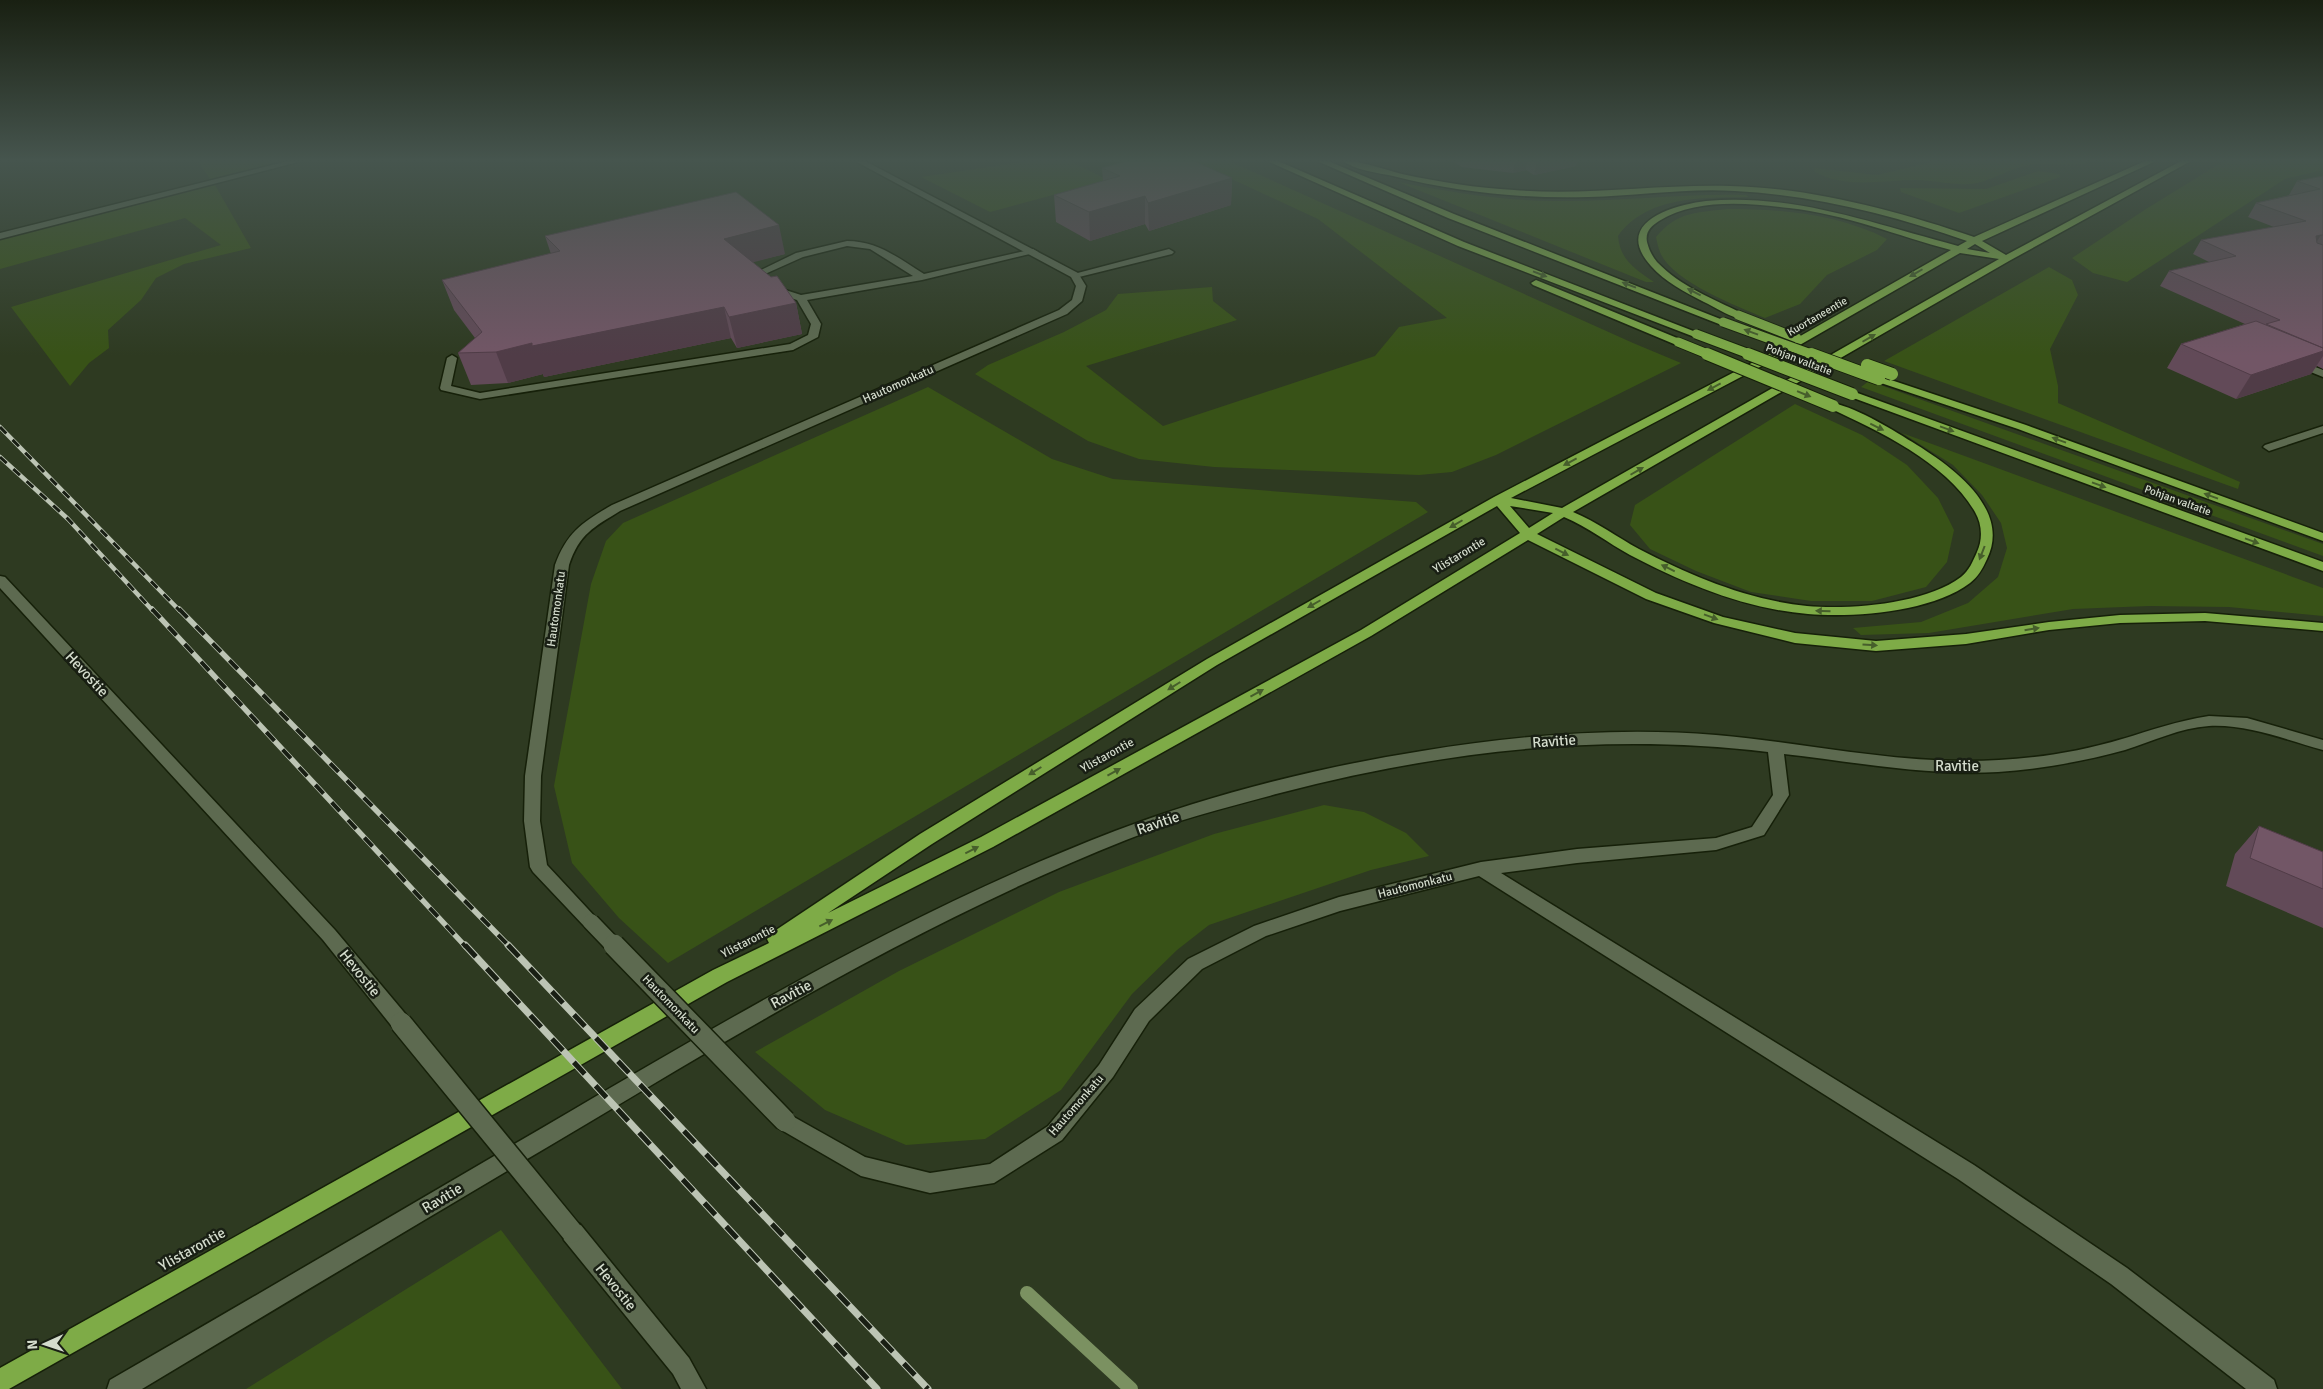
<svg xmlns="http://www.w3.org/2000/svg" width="2323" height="1389" viewBox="0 0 2323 1389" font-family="Signika,sans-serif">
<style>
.green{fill:#385217}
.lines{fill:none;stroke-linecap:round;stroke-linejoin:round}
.stream{stroke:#7b9161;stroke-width:14}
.lane-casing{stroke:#162009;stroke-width:3}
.street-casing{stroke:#162009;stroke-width:3}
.highway-casing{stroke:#162009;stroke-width:3}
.lane{fill:#5d6a50;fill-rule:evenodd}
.street{fill:#5d6a50;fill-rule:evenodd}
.highway{fill:#7eab47;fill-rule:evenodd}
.rail-far2-casing{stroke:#bcc4b4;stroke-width:4.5}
.rail-far1-casing{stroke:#bcc4b4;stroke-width:5.5}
.rail-casing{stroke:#bcc4b4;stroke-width:7}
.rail-far2{stroke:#191f14;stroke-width:3;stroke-dasharray:9;stroke-linecap:butt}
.rail-far1{stroke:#191f14;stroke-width:4;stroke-dasharray:12;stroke-linecap:butt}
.rail{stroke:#191f14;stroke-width:5;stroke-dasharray:16;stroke-linecap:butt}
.street-bridge-far1-casing{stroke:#162009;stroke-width:19;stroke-linecap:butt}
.street-bridge-casing{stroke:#162009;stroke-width:24;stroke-linecap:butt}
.highway-bridge-far1-casing{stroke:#162009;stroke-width:11;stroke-linecap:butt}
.highway-bridge-casing{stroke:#162009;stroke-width:14;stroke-linecap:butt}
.street-bridge-far1{stroke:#5d6a50;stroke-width:16}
.street-bridge{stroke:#5d6a50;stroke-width:21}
.highway-bridge-far1{stroke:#7eab47;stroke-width:9}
.highway-bridge{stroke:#7eab47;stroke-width:12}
.wall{fill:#624a58}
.shaded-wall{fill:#503c47}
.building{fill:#725666;stroke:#503c47}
.oneway{fill:#465e2b}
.labels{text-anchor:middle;stroke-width:5;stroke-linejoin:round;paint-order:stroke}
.far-street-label{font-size:11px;fill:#d4dccd;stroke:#191f14}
.street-label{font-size:12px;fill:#d4dccd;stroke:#191f14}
.near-street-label{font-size:15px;fill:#d4dccd;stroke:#191f14}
</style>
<rect width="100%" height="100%" fill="#2e3a21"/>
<!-- green -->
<path class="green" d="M198,161H273L275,163L210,179Z
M1029,161H1070L1108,180L990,212L921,177Z
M1193,161H1229L1633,343L1681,363L1496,455L1452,472L1419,475L1214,467L1139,459L1088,441L975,374L988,365L1064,332L1106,310L1118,294L1212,287L1213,301L1237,320L1086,366L1163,426L1375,356L1399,327L1447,318L1318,219Z
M1936,161H2091C2072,170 2051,161 2031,165C2013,167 1995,179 1977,183C1957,187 1936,180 1916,180C1883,180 1845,189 1815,172L1814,168L1877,175Z
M2224,161H2323V170L2285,179L2127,282L2093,273L2072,258L2146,209Z
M2038,171L2059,174L2060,177L1959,213L1901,192L1900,188L1986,189Z
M1398,182C1450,192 1503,201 1556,201C1619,202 1682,193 1746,195L1749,197C1703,198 1648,195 1618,236C1620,260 1635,269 1654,282H1646Z
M215,185L251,248L184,264L156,278L141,300L108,330L109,348L89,363L70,386L11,307L221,245L185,218L0,269V240Z
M1727,209C1782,209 1838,214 1887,239L1877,250L1827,275L1800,304L1765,318C1737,306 1671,281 1660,252C1658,247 1657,242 1656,237C1678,211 1696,213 1727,209Z
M2049,267L2072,280L2078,295L2050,349L2058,386V403L2240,482L2238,489L1884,361Z
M1869,381L2323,544V556L1861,387Z
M928,387L1052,459L1113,479L1416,502L1428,512L668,963L619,918L572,863L554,786L591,584L606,541L623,523Z
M1795,404L1862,435L1907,465L1938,498L1954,530L1947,562L1926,587L1872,601H1811L1751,592L1696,571L1650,549L1630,525L1635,505Z
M1902,433L2323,588V616L2229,607L2149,606L2073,609L1929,633L1861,635L1853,628L1921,622L1968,603L1998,577L2007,548L2001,523L1982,495L1953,465Z
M1324,805L1364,812L1406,833L1429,856L1371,870L1209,925L1177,950L1132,994L1061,1090L985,1139L906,1145L825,1110L755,1052L899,971L1059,892L1214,834Z
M501,1230L622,1389H246Z"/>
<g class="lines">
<!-- stream -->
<path class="stream" d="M1027,1293L1131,1389"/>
<!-- lane casing -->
<g class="lane-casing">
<path id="lane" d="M847,241C878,241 898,258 924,274L1033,249L1038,252L922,280L807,300L821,324L818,337L793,350L480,399L441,390L440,388L447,358L452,355L457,358L451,386L480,393L790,344L808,335L811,324L797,300L766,290L755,273L796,253ZM847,246L870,249L913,276L801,295L773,286L765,274L803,257Z
M1169,249L1174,252L1172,254L1075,278L1070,275Z"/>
</g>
<!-- street casing -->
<g class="street-casing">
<path id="street" d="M288,161H302L0,239V233Z
M855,161H865L1078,273L1086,286L1082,301L1067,314L620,511C594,527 579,534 569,565L541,776L540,821L547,865L600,922L597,927L591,929L585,927L533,872L530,867L524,821L525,776L555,565C567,532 583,522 612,505L1059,310L1072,300L1076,286L1071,277Z
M2295,359L2323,370V377L2291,364L2290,362Z
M2323,426V433L2269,451L2263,447L2265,445Z
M0,576L5,577L335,930L408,1017L411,1023L408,1029L401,1031L394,1029L323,940L0,588Z
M2209,716L2247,718L2323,740V750C2286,740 2248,724 2209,726C2180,728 2153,741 2125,750C2085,761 2041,769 1998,772C1927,776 1855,762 1784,754L1789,795L1764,835L1716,850L1577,863L1501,873L1974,1165L2127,1268L2274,1380L2277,1389H2246L2111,1284L1958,1179L1479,876L1340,911L1266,936L1202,969L1149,1021L1113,1077L1062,1140L994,1183L930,1193L861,1176L778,1128L775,1121L778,1114L785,1112L865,1157L930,1173L990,1164L1048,1126L1099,1065L1135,1009L1188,959L1254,926L1339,897L1481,862L1577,849L1716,838L1752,827L1773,795L1768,752C1602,732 1441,751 1280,793C1228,807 1176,820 1126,840C937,915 761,1019 588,1123C439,1211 290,1300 142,1389H107L110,1380C264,1291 417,1201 571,1111C746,1008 925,904 1115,831C1212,794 1320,767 1422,751C1519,735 1619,727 1716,735C1810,743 1904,766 1999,760C2040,758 2082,751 2122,739C2152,730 2177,721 2209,716Z
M572,1221L580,1224L689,1358L706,1389H681L673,1374L564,1240L561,1232L564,1224Z"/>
</g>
<!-- highway casing -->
<g class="highway-casing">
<path id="highway" d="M1267,161H1278L1464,242L1701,334L1696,337L1692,336L1458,246Z
M1317,161H1328L1454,214L1728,322L1727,324H1719L1448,218Z
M1343,161C1363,161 1382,169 1402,174C1439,182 1477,188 1514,190C1587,196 1658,184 1730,186C1813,188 1897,211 1974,237L2145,161H2156L1982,241L2006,255L2181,161H2191L2009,261L1573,512C1597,522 1617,537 1639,549C1691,576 1748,600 1807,606C1850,610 1925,604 1961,577C1969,571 1973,561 1977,552C1983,539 1982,524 1975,512C1947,463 1879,431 1829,408L1827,406L1833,403C1860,409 1893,430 1917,445C1954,468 2011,510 1987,559C1983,568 1978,577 1970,583C1932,612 1854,618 1808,614C1746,609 1685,584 1630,555C1608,543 1588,527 1564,517L1537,534L1656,593L1723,617L1795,633L1876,641L1966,634L2049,622L2120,615L2205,613L2323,623V631L2205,621L2120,623L2049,630L1966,644L1876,651L1795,643L1714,623L1646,599L1528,540L1371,636L993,847L727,982L9,1389H0V1368L713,970L769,943L767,939L770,934L920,834L1207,659L1494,497L1769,354L1951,250C1898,236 1845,214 1789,208C1749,203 1695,198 1659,221C1651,226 1645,232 1647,242C1649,250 1652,256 1657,262C1680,286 1713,299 1742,313L1743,315L1738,318C1726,315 1715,307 1704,302C1685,292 1665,282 1651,266C1612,223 1672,205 1706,201C1794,193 1874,224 1958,246L1967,241C1893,215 1814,195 1735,191C1686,188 1637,196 1588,197C1523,199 1456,192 1393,176C1378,173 1355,170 1343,161ZM1975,244L1990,253L1967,249ZM1960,253L1999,259L1562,508L1511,498L1777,358ZM1497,506L1520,533L1361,630L981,837L828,913L932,844L1217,665ZM1510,506L1553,513L1529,528Z
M1536,280L1682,340L1683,342L1682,344H1674L1533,285L1531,283Z
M1879,376L2026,425L2323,533V541L2018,429L1875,381L1874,379Z
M1852,391L2323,562V571L1848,396V392Z"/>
</g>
<!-- lane -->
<use href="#lane" class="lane"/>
<!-- street -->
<use href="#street" class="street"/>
<!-- highway -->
<use href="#highway" class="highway"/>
<!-- rail-far2 casing -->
<g class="rail-far2-casing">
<path id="rail-far2" d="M0,427L180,611
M0,457L68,519L153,611"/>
</g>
<!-- rail-far1 casing -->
<g class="rail-far1-casing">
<path id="rail-far1" d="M152,609L466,947
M179,609L510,947"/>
</g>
<!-- rail casing -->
<g class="rail-casing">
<path id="rail" d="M465,945L877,1389
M508,945L928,1389"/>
</g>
<!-- rail-far2 -->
<use href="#rail-far2" class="rail-far2"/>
<!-- rail-far1 -->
<use href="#rail-far1" class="rail-far1"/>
<!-- rail -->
<use href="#rail" class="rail"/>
<!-- street-bridge-far1 casing -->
<g class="street-bridge-far1-casing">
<path id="street-bridge-far1" d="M591,922L615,947"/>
</g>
<!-- street-bridge casing -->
<g class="street-bridge-casing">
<path id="street-bridge" d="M614,945L785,1121
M401,1023L572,1232"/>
</g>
<!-- highway-bridge-far1 casing -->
<g class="highway-bridge-far1-casing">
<path id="highway-bridge-far1" d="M1738,315L1797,338
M1723,322L1814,355
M1696,334L1752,355
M1678,342L1710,355"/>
</g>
<!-- highway-bridge casing -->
<g class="highway-bridge-casing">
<path id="highway-bridge" d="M1707,354L1833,406
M1748,354L1852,394
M1811,354L1879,379
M1867,365L1892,374"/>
</g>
<!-- street-bridge-far1 -->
<use href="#street-bridge-far1" class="street-bridge-far1"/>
<!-- street-bridge -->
<use href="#street-bridge" class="street-bridge"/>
<!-- highway-bridge-far1 -->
<use href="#highway-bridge-far1" class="highway-bridge-far1"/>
<!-- highway-bridge -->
<use href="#highway-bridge" class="highway-bridge"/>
</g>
<!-- wall -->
<path class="wall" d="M1452,161H1577L1576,166L1534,175L1526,170L1513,173L1462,167Z
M1102,168L1232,178L1231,205L1149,231L1145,224L1090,241L1056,222L1054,195L1103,181Z
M2323,176V369L2317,366L2311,374L2236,399L2167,368L2181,344L2245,324L2160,286L2169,271L2209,262L2193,254L2201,240L2274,227L2248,217L2256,203L2290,195H2289L2297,181Z
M545,236L785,254L752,262L796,303L802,334L737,348L731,338L544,377L543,374L508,383L471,385L458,353L475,338L454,310L442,280L551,254Z
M2259,826L2323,852V928L2226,886L2235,854Z"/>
<!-- shaded-wall -->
<path class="shaded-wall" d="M1515,161H1527L1526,170L1513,173Z
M1537,161H1577L1576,166L1534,175Z
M1232,178L1231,205L1149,231L1148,203Z
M1145,196V224L1090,241L1089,212Z
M779,225L785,254L731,268L724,239Z
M2321,235L2312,249L2316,236Z
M796,303L802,334L737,348L729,317Z
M724,307L731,338L544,377L543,374L508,383L496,352L532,343Z
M2323,351V356L2311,374L2236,399L2251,375Z"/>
<!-- building -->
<path class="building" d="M1127,161H1194L1232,178L1148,203L1145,196L1089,212L1054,195L1120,176L1102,168Z
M2323,176V235H2321L2316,236L2317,243L2323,245V348L2266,324L2280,320L2169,271L2236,256L2201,240L2306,221L2256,203L2320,189L2297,181Z
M736,192L779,225L724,239L771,277L777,276L796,303L729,317L724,307L532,346V343L496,352L458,353L482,332L442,280L560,251L545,236Z
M2256,321L2323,348V351L2251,375L2181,344Z
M2259,826L2323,852V889L2250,858Z"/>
<!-- one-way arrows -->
<defs><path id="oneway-solid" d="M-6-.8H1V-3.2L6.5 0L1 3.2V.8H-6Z" transform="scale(1.25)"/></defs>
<g class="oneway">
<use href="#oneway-solid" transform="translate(1916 273) rotate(150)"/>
<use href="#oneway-solid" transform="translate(1540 274) rotate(21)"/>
<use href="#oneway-solid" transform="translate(1629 285) rotate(-159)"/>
<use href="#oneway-solid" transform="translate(1694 292) rotate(-153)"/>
<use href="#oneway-solid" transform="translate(1751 332) rotate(-160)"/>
<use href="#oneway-solid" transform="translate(1869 338) rotate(-30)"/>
<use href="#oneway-solid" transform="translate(1714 387) rotate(152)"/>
<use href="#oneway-solid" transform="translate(1804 394) rotate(22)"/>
<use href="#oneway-solid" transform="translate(1877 427) rotate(26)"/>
<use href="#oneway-solid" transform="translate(1947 429) rotate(20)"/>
<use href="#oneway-solid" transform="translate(2059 440) rotate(-160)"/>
<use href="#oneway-solid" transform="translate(1570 462) rotate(152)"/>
<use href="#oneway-solid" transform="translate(1637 471) rotate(-30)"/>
<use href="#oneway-solid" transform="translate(2099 485) rotate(20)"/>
<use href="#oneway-solid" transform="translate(2211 496) rotate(-160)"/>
<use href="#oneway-solid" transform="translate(1456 524) rotate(150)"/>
<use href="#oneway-solid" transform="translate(2252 541) rotate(20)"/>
<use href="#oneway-solid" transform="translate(1562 552) rotate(27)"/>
<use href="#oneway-solid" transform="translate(1982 553) rotate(111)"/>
<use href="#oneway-solid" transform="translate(1668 568) rotate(-154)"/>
<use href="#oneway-solid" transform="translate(1314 604) rotate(150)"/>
<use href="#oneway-solid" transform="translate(1823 611) rotate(-178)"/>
<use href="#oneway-solid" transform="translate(1711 617) rotate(20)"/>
<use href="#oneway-solid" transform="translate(2032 629) rotate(-9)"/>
<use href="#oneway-solid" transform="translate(1870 645) rotate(4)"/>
<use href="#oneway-solid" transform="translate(1174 686) rotate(148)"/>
<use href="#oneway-solid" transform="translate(1257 693) rotate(-29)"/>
<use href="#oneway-solid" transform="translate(1035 771) rotate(148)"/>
<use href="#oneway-solid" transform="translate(1114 772) rotate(-29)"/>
<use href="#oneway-solid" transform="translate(972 850) rotate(-27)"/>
<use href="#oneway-solid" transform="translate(826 923) rotate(-27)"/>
</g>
<!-- sky -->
<linearGradient id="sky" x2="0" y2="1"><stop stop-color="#192012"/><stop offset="0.45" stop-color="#46554e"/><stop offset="1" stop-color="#46554e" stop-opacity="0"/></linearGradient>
<rect width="2323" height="356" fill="url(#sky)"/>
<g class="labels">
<!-- far-street labels -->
<g class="far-street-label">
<text transform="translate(1817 316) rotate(-30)" y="4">Kuortaneentie</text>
<text transform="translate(1799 359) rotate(21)" y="4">Pohjan valtatie</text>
<text transform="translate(2178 500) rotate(20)" y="4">Pohjan valtatie</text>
</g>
<!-- street labels -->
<g class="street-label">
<text transform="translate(898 384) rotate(-24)" y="4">Hautomonkatu</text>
<text transform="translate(1459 555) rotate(-31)" y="4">Ylistarontie</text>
<text transform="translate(556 609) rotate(-82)" y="4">Hautomonkatu</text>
<text transform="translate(1107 755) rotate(-29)" y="4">Ylistarontie</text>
<text transform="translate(1415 885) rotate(-14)" y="4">Hautomonkatu</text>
<text transform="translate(748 941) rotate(-27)" y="4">Ylistarontie</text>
<text transform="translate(671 1004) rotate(46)" y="4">Hautomonkatu</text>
<text transform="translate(1076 1105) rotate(-49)" y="4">Hautomonkatu</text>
</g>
<!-- near-street labels -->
<g class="near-street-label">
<text transform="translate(87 674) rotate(47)" y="5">Hevostie</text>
<text transform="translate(1554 741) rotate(-4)" y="5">Ravitie</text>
<text x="1957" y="771">Ravitie</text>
<text transform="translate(1158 823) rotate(-19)" y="5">Ravitie</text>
<text transform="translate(360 973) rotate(51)" y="5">Hevostie</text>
<text transform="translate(791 994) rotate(-28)" y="5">Ravitie</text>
<text transform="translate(442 1198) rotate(-31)" y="5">Ravitie</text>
<text transform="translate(192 1249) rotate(-29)" y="5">Ylistarontie</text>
<text transform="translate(616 1287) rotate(51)" y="5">Hevostie</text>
</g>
</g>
<!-- north arrow -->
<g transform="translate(45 1344) rotate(267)" stroke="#191f14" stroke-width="4" paint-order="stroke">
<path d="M0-4L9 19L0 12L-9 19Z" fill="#d4dccd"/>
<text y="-8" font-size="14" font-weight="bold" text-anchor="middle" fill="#d4dccd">N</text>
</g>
</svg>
